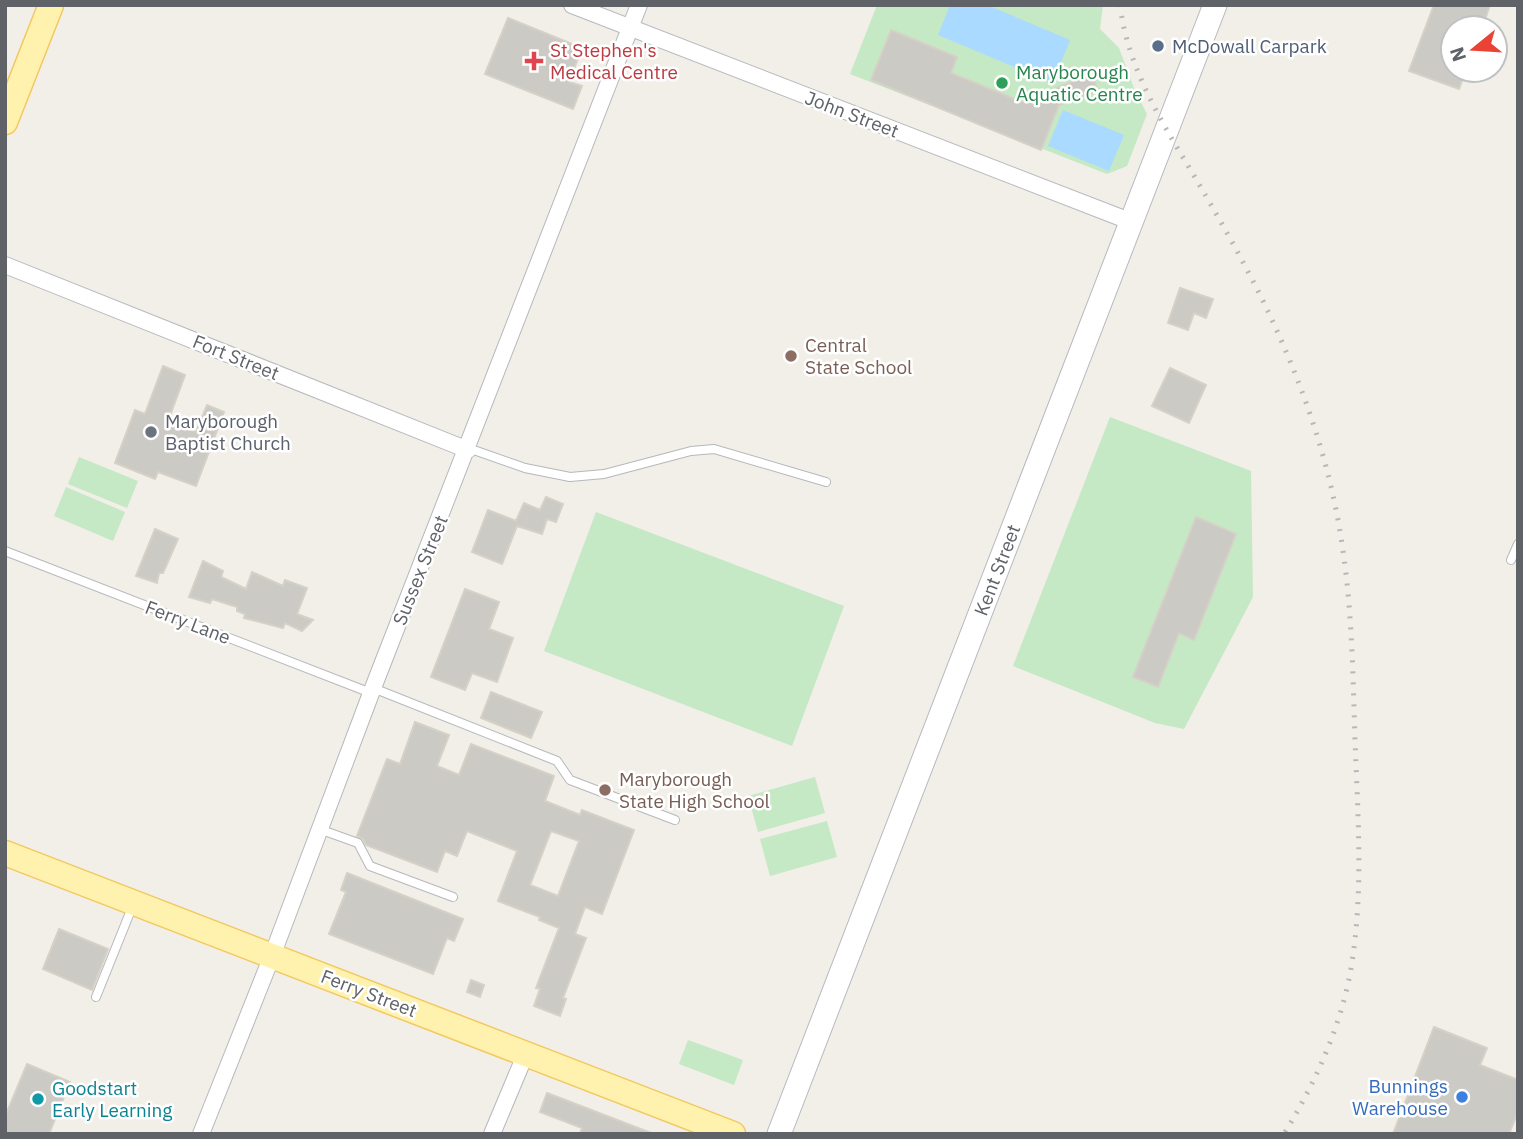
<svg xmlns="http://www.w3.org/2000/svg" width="1523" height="1139" viewBox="0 0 1523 1139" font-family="'IBM Plex Sans',sans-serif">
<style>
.green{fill:#c5e8c5}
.water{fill:#aadaff}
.building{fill:#cccac5;stroke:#d6d1c6;stroke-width:2;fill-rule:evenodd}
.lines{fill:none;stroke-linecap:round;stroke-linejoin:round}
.service-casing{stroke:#b5b8bc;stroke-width:10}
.minor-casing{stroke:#b5b8bc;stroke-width:18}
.secondary-casing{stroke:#b6babf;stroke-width:25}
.primary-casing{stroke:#f2c960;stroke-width:27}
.service{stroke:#fff;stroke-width:8}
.minor{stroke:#fff;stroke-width:16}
.secondary{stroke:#fff;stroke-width:23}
.primary{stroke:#fff2af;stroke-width:24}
.rail{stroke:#b6b7b8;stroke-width:5;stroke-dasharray:2 9;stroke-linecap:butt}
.service-dot{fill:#5c6f8a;stroke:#fff;stroke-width:2.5}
.health-dot{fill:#e0444e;stroke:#fff;stroke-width:2.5}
.leisure-dot{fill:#2e9e5b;stroke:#fff;stroke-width:2.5}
.education-dot{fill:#8d6e63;stroke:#fff;stroke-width:2.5}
.worship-dot{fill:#6b7280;stroke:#fff;stroke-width:2.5}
.shop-dot{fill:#3f7fe0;stroke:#fff;stroke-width:2.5}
.culture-dot{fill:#0f9aa8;stroke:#fff;stroke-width:2.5}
.labels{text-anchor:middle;stroke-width:5;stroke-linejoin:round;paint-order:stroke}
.service-label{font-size:19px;fill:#4e5e75;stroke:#fff;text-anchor:start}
.health-label{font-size:19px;fill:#be3a42;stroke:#fff;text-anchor:start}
.leisure-label{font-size:19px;fill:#27864d;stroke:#fff;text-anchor:start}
.street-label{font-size:19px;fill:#5f6368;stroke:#fff}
.education-label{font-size:19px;fill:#785e54;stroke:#fff;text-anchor:start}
.worship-label{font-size:19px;fill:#5b616d;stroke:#fff;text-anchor:start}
.shop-label{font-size:19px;fill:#366cbe;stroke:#fff;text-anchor:end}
.culture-label{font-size:19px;fill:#0d838f;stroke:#fff;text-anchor:start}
</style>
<rect width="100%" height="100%" fill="#f1efe8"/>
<!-- green -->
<path class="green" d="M877,5H1103L1100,29L1119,48L1135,91L1147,114L1127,166L1107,174L850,74Z
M1110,417L1251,471L1253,597L1184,729L1155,723L1013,666Z
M79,457L138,481L127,508L68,484Z
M66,487L125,512L113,541L54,516Z
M596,512L844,606L792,746L544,651Z
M815,777L825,813L758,832L748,796Z
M827,821L837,857L770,876L760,839Z
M688,1040L743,1060L734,1085L679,1064Z"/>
<!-- water -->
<path class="water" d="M950,5H987L1070,40L1053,83L938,35Z
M1063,110L1124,135L1109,171L1048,146Z"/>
<!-- building -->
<path class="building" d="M1434,5H1490L1482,28H1453V70H1466L1459,89L1409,71Z
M508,18L582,48L569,82L582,86L573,109L485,74Z
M891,30L957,57L951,73L1022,102L1091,74L1098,90L1059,105L1041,150L871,80Z
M1180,288L1213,299L1206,318L1194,313L1188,330L1168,323Z
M163,366L185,375L168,421L196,432L207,405L224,412L196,486L158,472L155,479L115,463L135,410L145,414Z
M1170,368L1206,385L1189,423L1152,406Z
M546,497L563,504L556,522L547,519L542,534L517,526L502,564L472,552L488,510L516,521L524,503L540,510Z
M1196,517L1236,534L1194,640L1179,633L1158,687L1133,677Z
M155,529L178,539L163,573H159L157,583L136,576Z
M203,561L223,571L221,577L246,589L252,572L283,586L285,580L307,588L297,614L313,620L302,631L285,623L283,628L244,618L245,614L237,611V607L212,599L210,603L189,597Z
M465,589L499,602L489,629L513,638L497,682L472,673L465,690L431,677Z
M491,692L542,712L531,738L481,718Z
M415,722L449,735L437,766L459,775L471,744L554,776L545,801L580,815L582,810L634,830L602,914L585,907L575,934L586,938L563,998L566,999L560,1016L534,1006L540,989L536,988L559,928L539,920L540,917L498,901L517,851L467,831L457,856L445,851L437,872L366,845L363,839L357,836L387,759L400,764ZM551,831L579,841L558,896L530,885Z
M347,873L463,919L454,941L447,938L433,974L329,934L346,892L341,890Z
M59,929L108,949L92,990L43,969Z
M471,980L484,985L480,997L467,992Z
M1434,1027L1487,1048L1480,1065L1518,1080V1112L1509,1134H1393Z
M27,1064L70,1082L49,1134H5V1117Z
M547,1093L651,1133L650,1134H580L582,1128L540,1112Z"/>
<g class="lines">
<!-- service casing -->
<g class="service-casing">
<path id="service" d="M468,448L525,468L570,477L604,474L691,451L714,449L826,482
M5,551L371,693
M1511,560L1518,544
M373,688L557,761L570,780L675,820
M319,829L358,843L370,866L453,897
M96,997L133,905"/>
</g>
<!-- minor casing -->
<g class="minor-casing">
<path id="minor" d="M572,5L1132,222
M5,265L468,450
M201,1134L272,956L373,688L639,5
M492,1134L526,1053"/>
</g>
<!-- secondary casing -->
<g class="secondary-casing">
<path id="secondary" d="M779,1134L1215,5"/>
</g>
<!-- primary casing -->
<g class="primary-casing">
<path id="primary" d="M5,122L51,5
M5,853L733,1134"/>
</g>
<!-- service -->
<use href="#service" class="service"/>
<!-- minor -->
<use href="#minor" class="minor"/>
<!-- secondary -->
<use href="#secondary" class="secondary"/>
<!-- primary -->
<use href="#primary" class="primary"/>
<!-- rail -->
<path class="rail" d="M1120,5C1128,70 1163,124 1196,179C1220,220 1244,262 1265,305C1301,380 1330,461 1342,544C1352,609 1353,675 1355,741C1358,818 1364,897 1350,974C1339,1031 1314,1085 1284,1134"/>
</g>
<!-- markers -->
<circle class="service-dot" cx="1158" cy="46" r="7"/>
<path class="health-dot" d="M530.5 50.5h7v7h7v7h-7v7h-7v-7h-7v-7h7z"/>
<circle class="leisure-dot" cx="1002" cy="83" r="7"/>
<g class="education-dot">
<circle cx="791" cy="356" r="7"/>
<circle cx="605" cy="790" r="7"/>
</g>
<circle class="worship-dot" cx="151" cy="432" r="7"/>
<circle class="shop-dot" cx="1462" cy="1097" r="7"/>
<circle class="culture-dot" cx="38" cy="1099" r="7"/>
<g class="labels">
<!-- service labels -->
<g class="service-label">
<text x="1172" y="53">McDowall Carpark</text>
</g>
<!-- health labels -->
<g class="health-label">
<text x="550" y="57">St Stephen's<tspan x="550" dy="22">Medical Centre</tspan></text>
</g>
<!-- leisure labels -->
<g class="leisure-label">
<text x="1016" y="79">Maryborough<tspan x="1016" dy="22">Aquatic Centre</tspan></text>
</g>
<!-- street labels -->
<g class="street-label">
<text transform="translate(852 114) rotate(21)" y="7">John Street</text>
<text transform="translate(236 357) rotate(22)" y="7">Fort Street</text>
<text transform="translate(420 570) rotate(-68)" y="7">Sussex Street</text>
<text transform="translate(997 570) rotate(-69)" y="7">Kent Street</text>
<text transform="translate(188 622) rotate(21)" y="7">Ferry Lane</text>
<text transform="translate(369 993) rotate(21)" y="7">Ferry Street</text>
</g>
<!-- education labels -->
<g class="education-label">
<text x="805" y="352">Central<tspan x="805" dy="22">State School</tspan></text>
<text x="619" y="786">Maryborough<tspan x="619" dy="22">State High School</tspan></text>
</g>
<!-- worship labels -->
<g class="worship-label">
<text x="165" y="428">Maryborough<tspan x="165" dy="22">Baptist Church</tspan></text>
</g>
<!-- shop labels -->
<g class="shop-label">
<text x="1448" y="1093">Bunnings<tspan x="1448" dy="22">Warehouse</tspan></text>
</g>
<!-- culture labels -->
<g class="culture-label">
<text x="52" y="1095">Goodstart<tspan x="52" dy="22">Early Learning</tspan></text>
</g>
</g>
<!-- border -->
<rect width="1523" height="1139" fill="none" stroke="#5f6368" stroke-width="14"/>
<!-- north arrow -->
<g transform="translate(1474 49) rotate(252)"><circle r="33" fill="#ffffff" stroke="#bfc1c3" stroke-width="2"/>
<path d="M0-5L12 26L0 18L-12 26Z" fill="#ea4335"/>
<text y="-10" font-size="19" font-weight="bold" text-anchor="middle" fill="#5f6368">N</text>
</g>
</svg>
